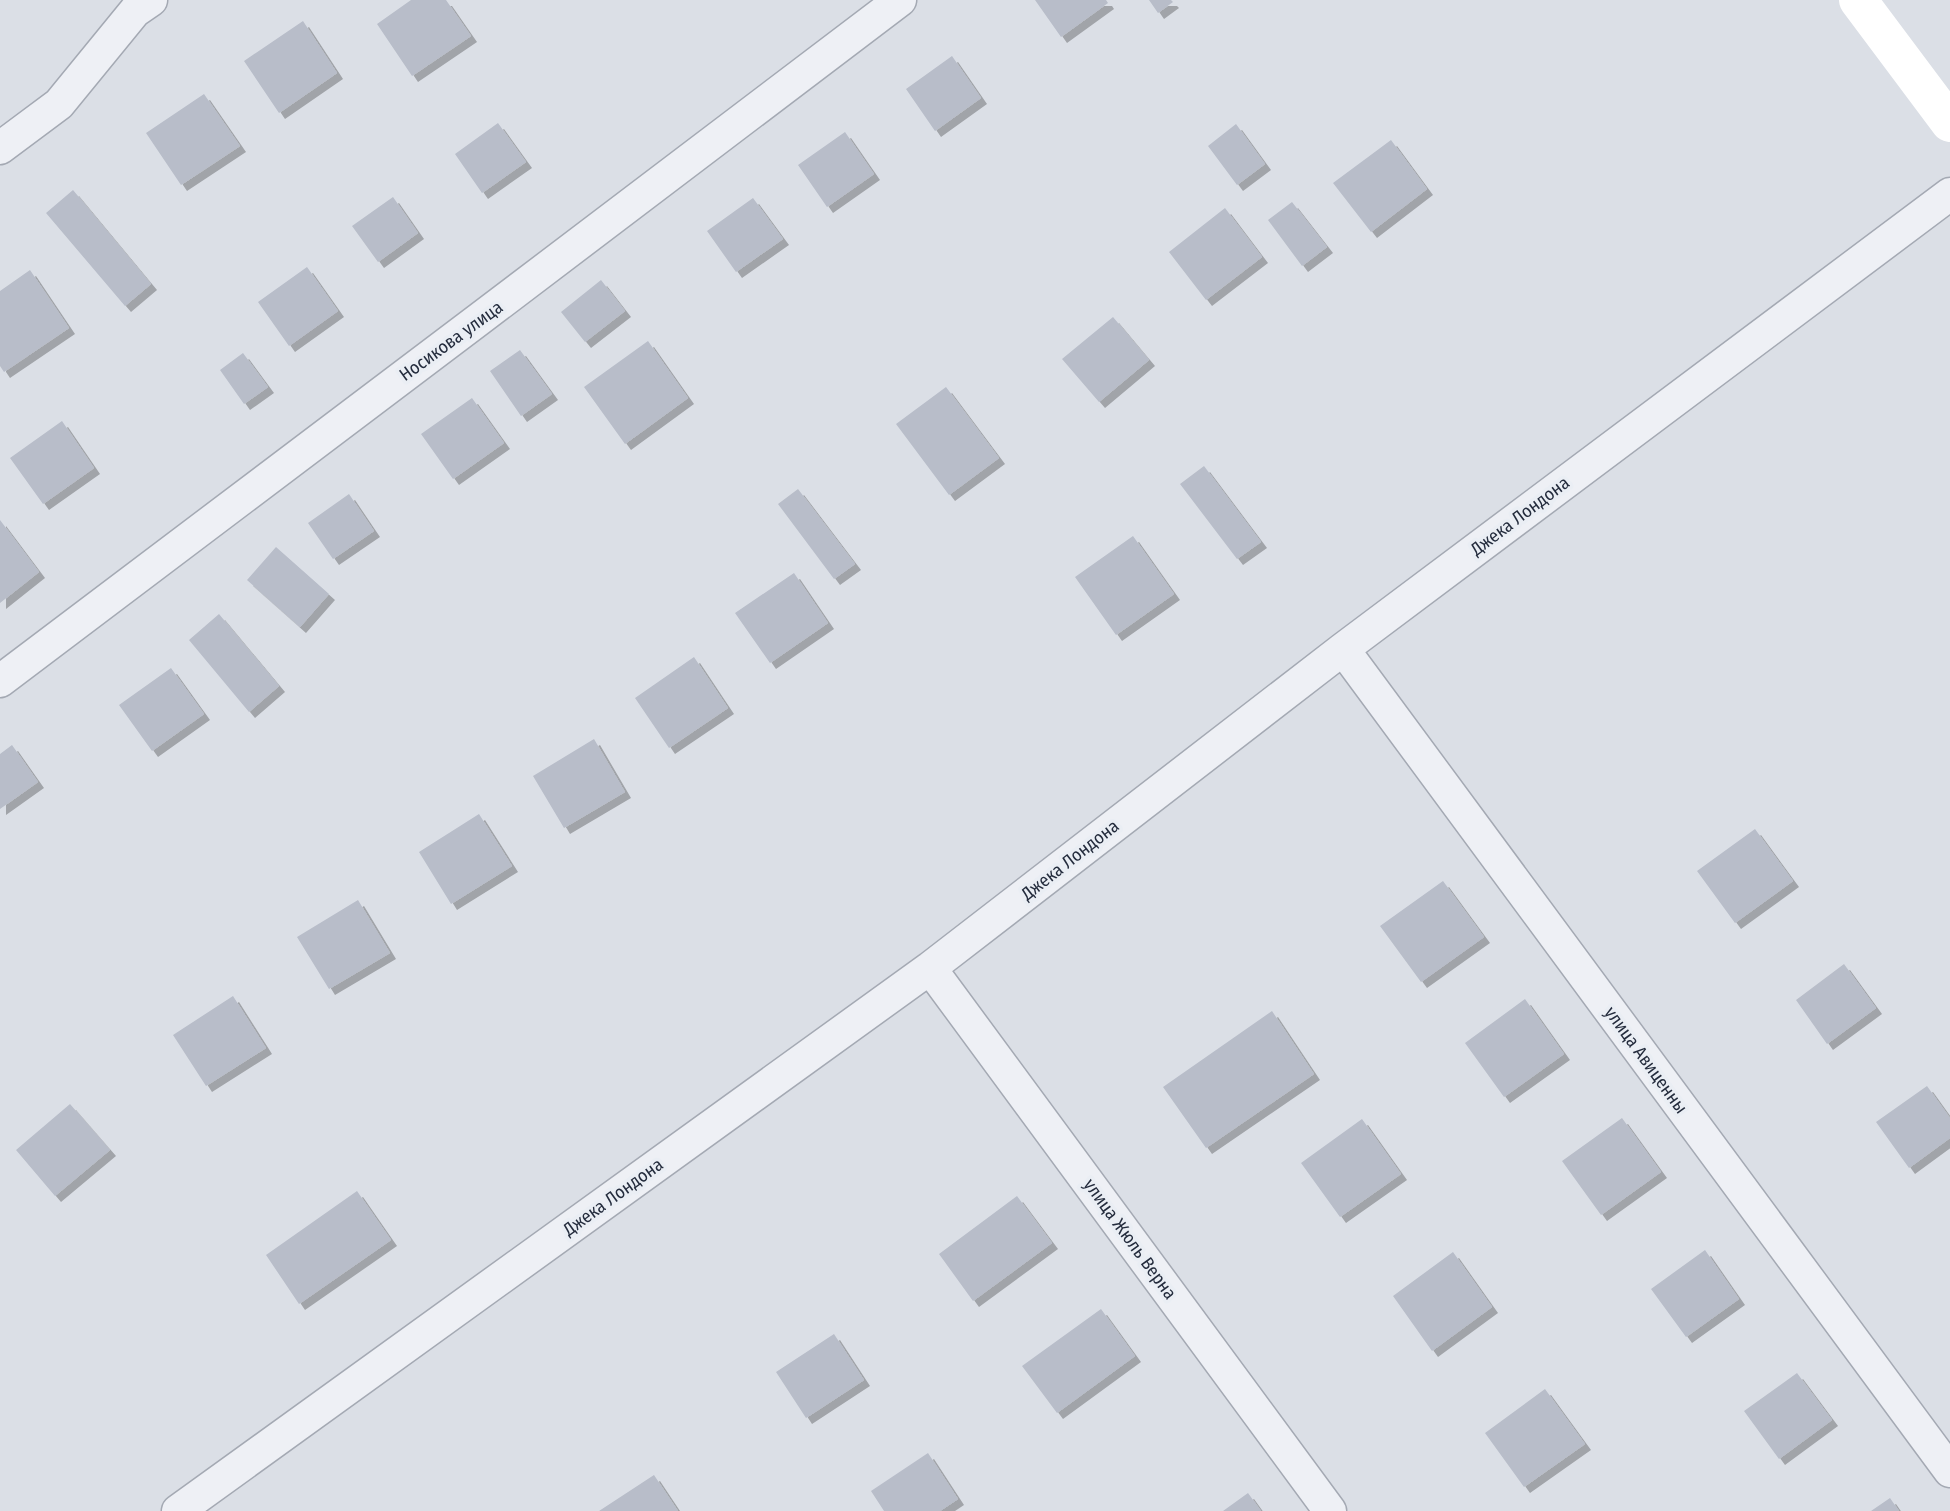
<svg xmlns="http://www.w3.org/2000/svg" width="1950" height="1511" viewBox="0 0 1950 1511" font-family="'Fira Sans Condensed',sans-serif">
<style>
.building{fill:#b8bdc9;filter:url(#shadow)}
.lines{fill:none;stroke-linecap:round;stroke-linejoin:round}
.street-casing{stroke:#a4a9b3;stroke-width:35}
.street{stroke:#eef0f5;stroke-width:32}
.secondary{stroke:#fff;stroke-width:38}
.labels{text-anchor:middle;stroke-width:7;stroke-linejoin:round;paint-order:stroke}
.street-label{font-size:18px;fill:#242c3d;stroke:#eaeef4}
</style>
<defs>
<filter id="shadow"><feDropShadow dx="6" dy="6" stdDeviation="0" flood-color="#0004"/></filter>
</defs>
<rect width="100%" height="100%" fill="#dbdfe6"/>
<!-- building -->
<path class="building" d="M411,0H446L471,36L412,76L377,24Z
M1035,0H1106L1108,3L1061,37Z
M1149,0H1171L1173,2L1158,13Z
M303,21L337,73L279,113L244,61Z
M952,56L981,98L935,131L906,89Z
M204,94L240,146L181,185L146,133Z
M498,123L526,162L482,193L455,154Z
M1236,124L1265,164L1237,185L1208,146Z
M845,132L874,174L827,207L798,165Z
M1391,140L1427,189L1371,232L1333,183Z
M73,190L151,284L125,306L46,213Z
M393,197L418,233L378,262L352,226Z
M753,198L783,239L736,272L707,231Z
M1292,202L1327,247L1302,266L1268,220Z
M1225,208L1262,257L1206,300L1169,252Z
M307,267L338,311L289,346L258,302Z
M30,270L69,328L4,372L0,366V291Z
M601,280L625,311L585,342L561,312Z
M1113,317L1149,360L1099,402L1062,359Z
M648,341L688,398L625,444L584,387Z
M520,350L552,394L521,416L490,371Z
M243,353L268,387L244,404L220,370Z
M946,387L999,458L949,495L896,424Z
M472,398L504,443L453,479L421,434Z
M62,421L94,468L43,504L10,458Z
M1204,466L1261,542L1237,559L1180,484Z
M798,489L855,564L834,579L778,504Z
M349,494L374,531L333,559L308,523Z
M0,520L39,572L0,603Z
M1133,536L1174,594L1116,635L1075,577Z
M276,547L329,594L300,627L247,580Z
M794,573L828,623L770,663L735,613Z
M219,614L279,686L249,712L189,640Z
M694,657L728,708L669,748L635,698Z
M171,668L204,714L152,751L119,705Z
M594,739L625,792L564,828L533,776Z
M12,745L38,782L0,809V754Z
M479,814L512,866L451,904L419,852Z
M1755,829L1793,881L1735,923L1697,871Z
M1443,881L1484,937L1421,982L1380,926Z
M358,900L390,953L329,989L297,937Z
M1844,964L1876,1008L1827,1044L1796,1000Z
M233,996L266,1048L206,1086L173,1035Z
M1525,999L1564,1054L1504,1097L1465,1043Z
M1272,1011L1314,1074L1206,1148L1163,1087Z
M1927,1086L1950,1118V1138L1909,1168L1876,1122Z
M70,1104L110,1150L55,1196L16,1150Z
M1622,1118L1661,1172L1601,1215L1562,1161Z
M1362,1119L1401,1174L1340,1217L1301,1163Z
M357,1191L391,1240L299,1304L266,1255Z
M1017,1196L1052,1243L973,1301L939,1254Z
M1705,1250L1739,1299L1686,1337L1651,1289Z
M1453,1252L1492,1307L1432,1351L1393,1296Z
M1101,1309L1135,1356L1057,1413L1022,1366Z
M834,1334L864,1380L806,1418L776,1372Z
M1797,1373L1832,1420L1779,1459L1744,1411Z
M1545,1389L1585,1444L1524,1487L1485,1433Z
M928,1453L958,1499L940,1511H884L871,1491Z
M654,1475L678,1511H599Z
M1248,1493L1261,1511H1223Z
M1890,1498L1899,1511H1871Z"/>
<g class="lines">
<!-- street casing -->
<g class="street-casing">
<path id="street" d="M0,148L59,104L135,11L151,0
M1343,649L1950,1471
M0,681C300,453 601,229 900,0
M930,968L1330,1511
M178,1511L930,968L1343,649L1950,194"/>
</g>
<!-- street -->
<use href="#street" class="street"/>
<!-- secondary -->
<path class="secondary" d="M1858,0L1950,123"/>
</g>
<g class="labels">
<!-- street labels -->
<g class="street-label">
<text transform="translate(451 341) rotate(-36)" y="6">Носикова улица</text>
<text transform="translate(1520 516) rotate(-37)" y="6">Джека Лондона</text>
<text transform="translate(1070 860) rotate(-38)" y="6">Джека Лондона</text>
<text transform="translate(1646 1060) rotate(54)" y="6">улица Авиценны</text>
<text transform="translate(613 1197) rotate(-36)" y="6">Джека Лондона</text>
<text transform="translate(1130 1239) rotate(54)" y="6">улица Жюль Верна</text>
</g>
</g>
</svg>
